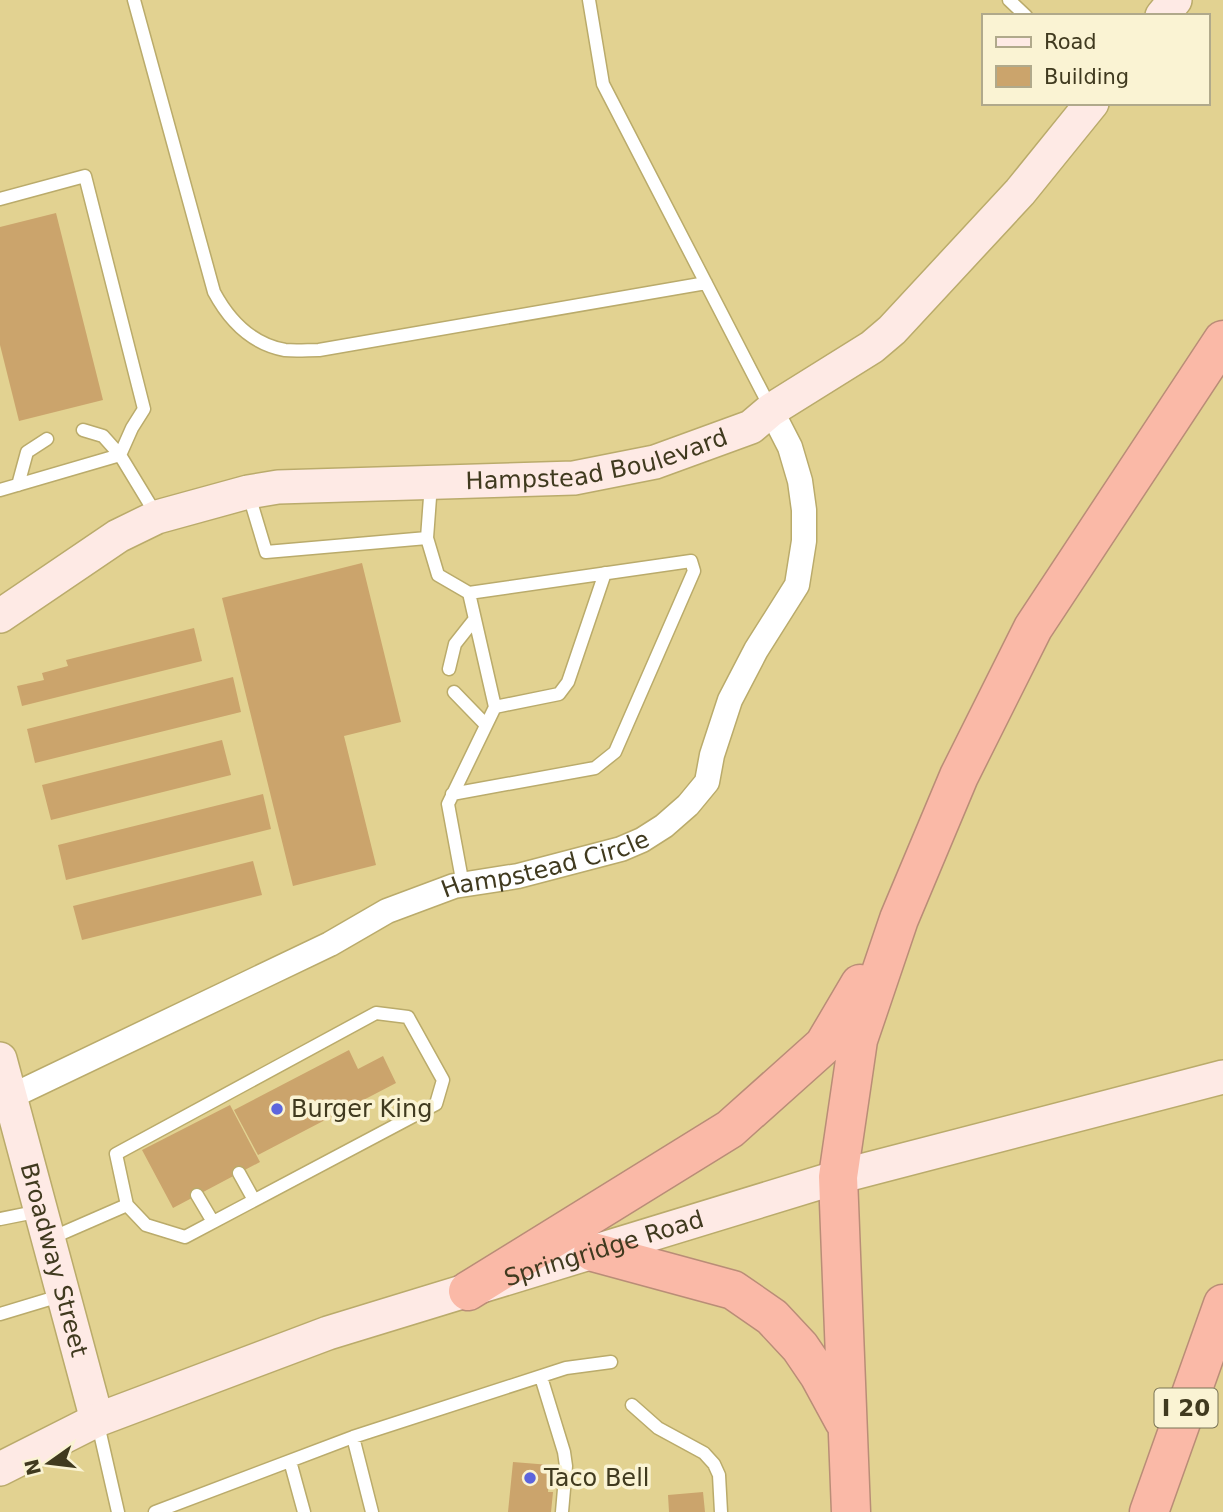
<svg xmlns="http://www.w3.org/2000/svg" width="1223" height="1512" viewBox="0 0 1223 1512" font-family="'DejaVu Sans',sans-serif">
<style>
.building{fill:#cba46c}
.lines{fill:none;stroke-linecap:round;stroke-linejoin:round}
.lane-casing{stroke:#baab6b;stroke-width:15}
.street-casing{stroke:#baab6b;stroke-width:27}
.secondary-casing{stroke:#baab6b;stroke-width:36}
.highway-casing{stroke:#b98d77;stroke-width:41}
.lane{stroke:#fff;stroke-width:12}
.street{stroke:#fff;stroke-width:24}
.secondary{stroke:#feeae5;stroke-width:33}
.highway{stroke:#fab9a7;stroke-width:38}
.poi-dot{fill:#5d65dd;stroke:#faf3d3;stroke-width:2.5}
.labels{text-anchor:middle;stroke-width:7;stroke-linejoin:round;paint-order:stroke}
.shield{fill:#faf3d3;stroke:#787255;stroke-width:2}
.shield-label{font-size:23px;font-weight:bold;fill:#403a1f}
.street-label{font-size:24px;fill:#403a1f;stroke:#faf3d3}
.poi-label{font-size:24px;fill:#403a1f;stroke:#faf3d3;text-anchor:start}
</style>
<rect width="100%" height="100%" fill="#e2d291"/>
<!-- building -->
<path class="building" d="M56,213L103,400L19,421L0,345V227Z
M362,563L401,722L344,736L376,865L293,886L222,598Z
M194,628L202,661L22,706L17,686L44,680L42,673L68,666L66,660Z
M233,677L241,712L35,763L27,729Z
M222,740L231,775L51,820L42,785Z
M263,794L271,829L66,880L58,845Z
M253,861L262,895L82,940L73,906Z
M349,1050L358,1069L383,1056L396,1083L258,1155L234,1110Z
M230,1105L260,1162L173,1208L142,1150Z
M513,1462L550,1465L548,1492H553L551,1512H508Z
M703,1492L705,1512H669L668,1495Z"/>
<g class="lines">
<!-- lane casing -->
<g class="lane-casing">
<path id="lane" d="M134,0L214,292C229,320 252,344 285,350C296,351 308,350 319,350L706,283
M589,0L603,84L771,409
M1009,0L1026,16
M0,199L85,176L144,409L132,428L120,455
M83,430L103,436L120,455L157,516
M431,484L427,538L438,575L469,593L495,707L448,804L463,885
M18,485L27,452L47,439
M0,490L120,455
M248,492L266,552L427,538
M449,669L455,644L474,620
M454,692L486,725
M495,707L559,694L568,682L605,573
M452,794L595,768L615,752L694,571L691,561L469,593
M376,1013L408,1017L443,1080L436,1104L185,1237L146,1225L127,1205L116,1154Z
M239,1173L254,1200
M197,1195L213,1222
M0,1219L40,1211
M49,1239L127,1205
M0,1314L63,1295
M541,1377L564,1452L566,1466L562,1512
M632,1405L658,1428L704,1453L714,1464L719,1475L721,1512
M97,1420L118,1512
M353,1437L372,1512
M290,1461L304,1512
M155,1512L353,1437L566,1368L611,1362"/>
</g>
<!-- street casing -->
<g class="street-casing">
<g id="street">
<path id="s1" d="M10,1097L330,944L387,911L454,886L518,876L621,849L642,840L664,826L688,805L707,782L712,755L730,700L756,650L797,585L804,541V510L800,481L790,447L771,410"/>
</g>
</g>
<!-- secondary casing -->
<g class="secondary-casing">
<g id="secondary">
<path d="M1162,16L1175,0"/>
<path id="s2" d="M0,616L118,536L157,517L248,492L278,487L574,478L655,462L751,427L771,410L872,347L892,330L1020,192L1092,103"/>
<path id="s3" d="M0,1059L97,1420"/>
<path id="s4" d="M0,1469L97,1420L328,1333L838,1177L1223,1077"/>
</g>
</g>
<!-- highway casing -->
<g class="highway-casing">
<path id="highway" d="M593,1252L733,1290L772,1317L800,1347L819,1375L844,1421
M468,1291L730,1129L824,1045L860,984
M851,1512L838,1177L858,1040L899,919L959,776L1033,628L1223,340
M1149,1512L1223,1304"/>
</g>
<!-- lane -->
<use href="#lane" class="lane"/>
<!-- street -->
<use href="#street" class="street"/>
<!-- secondary -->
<use href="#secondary" class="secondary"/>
<!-- highway -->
<use href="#highway" class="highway"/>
</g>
<!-- markers -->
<g class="poi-dot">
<circle cx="277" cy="1109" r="7"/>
<circle cx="530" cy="1478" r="7"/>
</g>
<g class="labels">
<!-- shield labels -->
<rect class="shield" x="1154.5" y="1388.5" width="63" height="39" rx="5"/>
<g class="shield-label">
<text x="1186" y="1416">I 20</text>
</g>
<!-- street labels -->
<g class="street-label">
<text dy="8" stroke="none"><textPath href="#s2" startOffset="632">Hampstead Boulevard</textPath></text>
<text dy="8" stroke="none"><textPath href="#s1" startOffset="586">Hampstead Circle</textPath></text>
<text dy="8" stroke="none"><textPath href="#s4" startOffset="644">Springridge Road</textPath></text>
<text dy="8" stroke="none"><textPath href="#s3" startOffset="208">Broadway Street</textPath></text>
</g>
<!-- poi labels -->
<g class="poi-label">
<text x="291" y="1117">Burger King</text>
<text x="544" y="1486">Taco Bell</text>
</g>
</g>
<!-- legend -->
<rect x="982" y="14" width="228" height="91" fill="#faf3d3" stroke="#b0a98b" stroke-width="2"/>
<rect x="996" y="37" width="35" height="10" fill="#feeae5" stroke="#b0a98b" stroke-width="2"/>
<text x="1044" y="49" font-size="21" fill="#403a1f">Road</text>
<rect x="996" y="66" width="35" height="21" fill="#cba46c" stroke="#b0a98b" stroke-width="2"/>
<text x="1044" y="84" font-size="21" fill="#403a1f">Building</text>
<!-- north arrow -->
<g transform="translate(49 1463) rotate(256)" stroke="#faf3d3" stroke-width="5" paint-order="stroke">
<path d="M0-5L12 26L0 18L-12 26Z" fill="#403a1f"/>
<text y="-10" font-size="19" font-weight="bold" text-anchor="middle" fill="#403a1f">N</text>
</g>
</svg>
